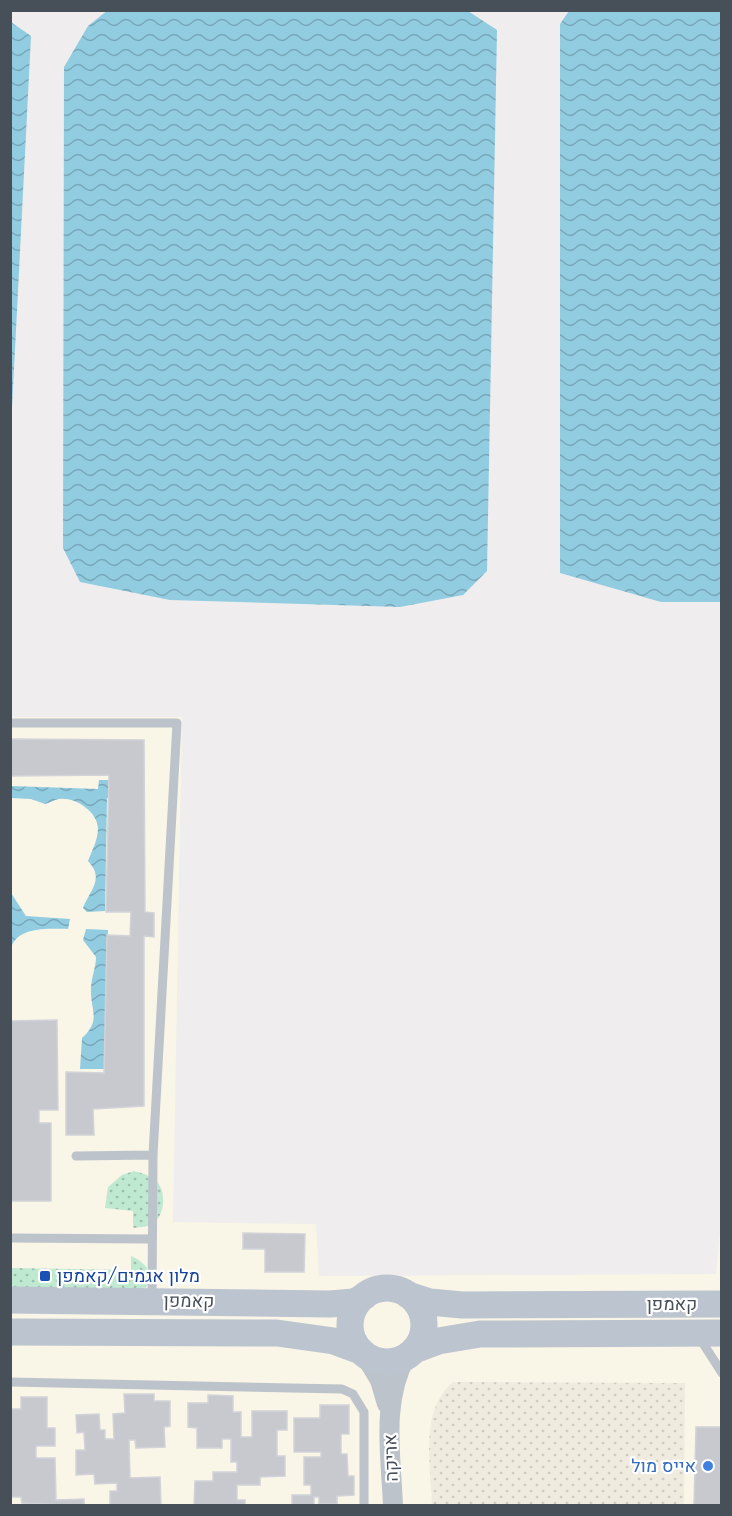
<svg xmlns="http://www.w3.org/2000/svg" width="732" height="1516" viewBox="0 0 732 1516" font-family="Quicksand,Heebo,sans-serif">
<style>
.commercial{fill:#f9f5e7}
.sand{fill:url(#sand-dots)}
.park{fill:url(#park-dots)}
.water{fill:url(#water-waves)}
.building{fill:#c7c9cf;stroke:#d1d3d8;stroke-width:1.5}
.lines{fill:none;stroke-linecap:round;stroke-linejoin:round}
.lane{stroke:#bcc3ca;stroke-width:9}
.street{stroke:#bcc3ca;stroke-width:20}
.secondary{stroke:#bcc4cf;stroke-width:27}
.transit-dot{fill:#1a4fb4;stroke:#fff;stroke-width:2}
.shop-dot{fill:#3f7fe0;stroke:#fff;stroke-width:2}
.labels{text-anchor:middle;stroke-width:4.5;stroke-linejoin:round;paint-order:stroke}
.transit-label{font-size:18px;fill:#164399;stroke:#fff;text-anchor:start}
.street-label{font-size:18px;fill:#474f58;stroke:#fff}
.shop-label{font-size:18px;fill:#366cbe;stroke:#fff;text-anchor:end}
</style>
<defs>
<pattern id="sand-dots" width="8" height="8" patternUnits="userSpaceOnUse" patternTransform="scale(1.5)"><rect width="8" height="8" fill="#efebde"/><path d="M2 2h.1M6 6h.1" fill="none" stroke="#cecbc1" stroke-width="1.8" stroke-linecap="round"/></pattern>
<pattern id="park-dots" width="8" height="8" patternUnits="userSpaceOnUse" patternTransform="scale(1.5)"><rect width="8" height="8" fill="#bfe9d1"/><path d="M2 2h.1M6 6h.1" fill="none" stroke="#9dbfac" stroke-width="1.8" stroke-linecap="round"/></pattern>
<pattern id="water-waves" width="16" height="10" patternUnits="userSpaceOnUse" patternTransform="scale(1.5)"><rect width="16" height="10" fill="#91cce1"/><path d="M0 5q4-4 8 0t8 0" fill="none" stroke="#78a8b9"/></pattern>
</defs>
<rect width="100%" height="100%" fill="#efeded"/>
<!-- commercial -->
<path class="commercial" d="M10,717H182L173,1222L316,1224L319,1276L525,1275L716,1274L721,1220V1505H11Z"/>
<!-- sand -->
<path class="sand" d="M453,1382L685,1383L684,1505H432C431,1465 419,1411 453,1382Z"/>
<!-- park -->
<path class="park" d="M134,1171C141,1173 150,1175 156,1181C166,1190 165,1211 156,1221C150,1227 141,1227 133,1228V1211L105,1208L108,1187L122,1175Z
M131,1256C146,1262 156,1275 144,1290L11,1288V1268L131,1270Z"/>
<!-- water -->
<path class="water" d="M108,10L468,11L497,30L487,571L463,595L400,607L170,600L80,582L63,548L64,67L88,26Z
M569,11H721V602H661L560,573V24Z
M11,22L31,36L11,428Z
M99,780H118V798H107L105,911L87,912L83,908C90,890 105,879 88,861C92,850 98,840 98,828C97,811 75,797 59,799C54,800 49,803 45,804L31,799L11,798V786L98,789Z
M11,893L26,916L70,919L68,929C49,929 18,926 11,948Z
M86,929L108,930L105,1048L116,1069H80L82,1038C102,1020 90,1010 91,989C91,978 96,968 96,957L83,940Z"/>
<!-- building -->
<path class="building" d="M10,739L144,740L145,912L154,913V937L144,936V1106L93,1109L94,1135H66V1072L104,1073L107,935L130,936L131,912H106L109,775L10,776Z
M57,1020L58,1110H39V1123H51V1201H10V1021Z
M243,1233L305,1234L304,1272H265V1249H243Z
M124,1394H154V1401H170V1426L164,1427L165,1447L136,1448L135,1440H129L130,1478L160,1477L161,1506H110V1491H117V1483L95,1484L94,1474L76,1475V1450H85L84,1432L77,1433L76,1415L99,1414L100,1430H105V1439H114L113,1414L125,1413Z
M208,1395L233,1396V1412H241V1437H252V1411H287V1430H277V1456H285V1476L260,1477V1485H237V1500H245V1506H194L195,1481H213V1472H237V1462H231V1439H222V1448H197V1428L188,1427V1403H208Z
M21,1397H47V1428H55V1446H36V1458H55L56,1500L84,1499V1506L22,1503L21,1497H10V1409H21Z
M320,1405H349V1434H341V1454H347L348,1476H354V1495L337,1496V1504H319V1497H314V1506H265L292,1505V1495H311V1485H304V1457H321V1452H294V1418H320Z
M696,1427H722V1506H694Z"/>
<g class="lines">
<!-- lane -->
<path class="lane" d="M10,723H177L153,1155L152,1298
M76,1156L153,1155
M10,1238L150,1239
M699,1337L722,1373
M10,1382L342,1389L353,1394L364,1412V1506"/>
<!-- street -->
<path class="street" d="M365,1355L380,1380L387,1404
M393,1506C391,1455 381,1402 406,1356"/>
<!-- secondary -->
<path class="secondary" d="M350 1325a37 37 0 1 1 74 0a37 37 0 1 1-74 0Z
M408,1295L430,1302L462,1305L722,1304
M10,1300L330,1304L354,1302L365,1296
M10,1332L277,1333L334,1341L361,1351
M414,1350L438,1341L480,1334L722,1333"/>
</g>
<!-- markers -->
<rect class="transit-dot" x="39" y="1270" width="12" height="12" rx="3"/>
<circle class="shop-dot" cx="708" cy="1466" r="6"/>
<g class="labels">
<!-- transit labels -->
<g class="transit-label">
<text x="57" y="1282">מלון אגמים/קאמפן</text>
</g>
<!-- street labels -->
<g class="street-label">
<text transform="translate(189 1301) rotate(1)" y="6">קאמפן</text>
<text x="672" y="1310">קאמפן</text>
<text transform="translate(391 1458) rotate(-92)" y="6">אריקה</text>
</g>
<!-- shop labels -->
<g class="shop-label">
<text x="696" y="1472">אייס מול</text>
</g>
</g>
<!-- border -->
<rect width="732" height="1516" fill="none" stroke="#474f58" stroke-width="24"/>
</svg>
